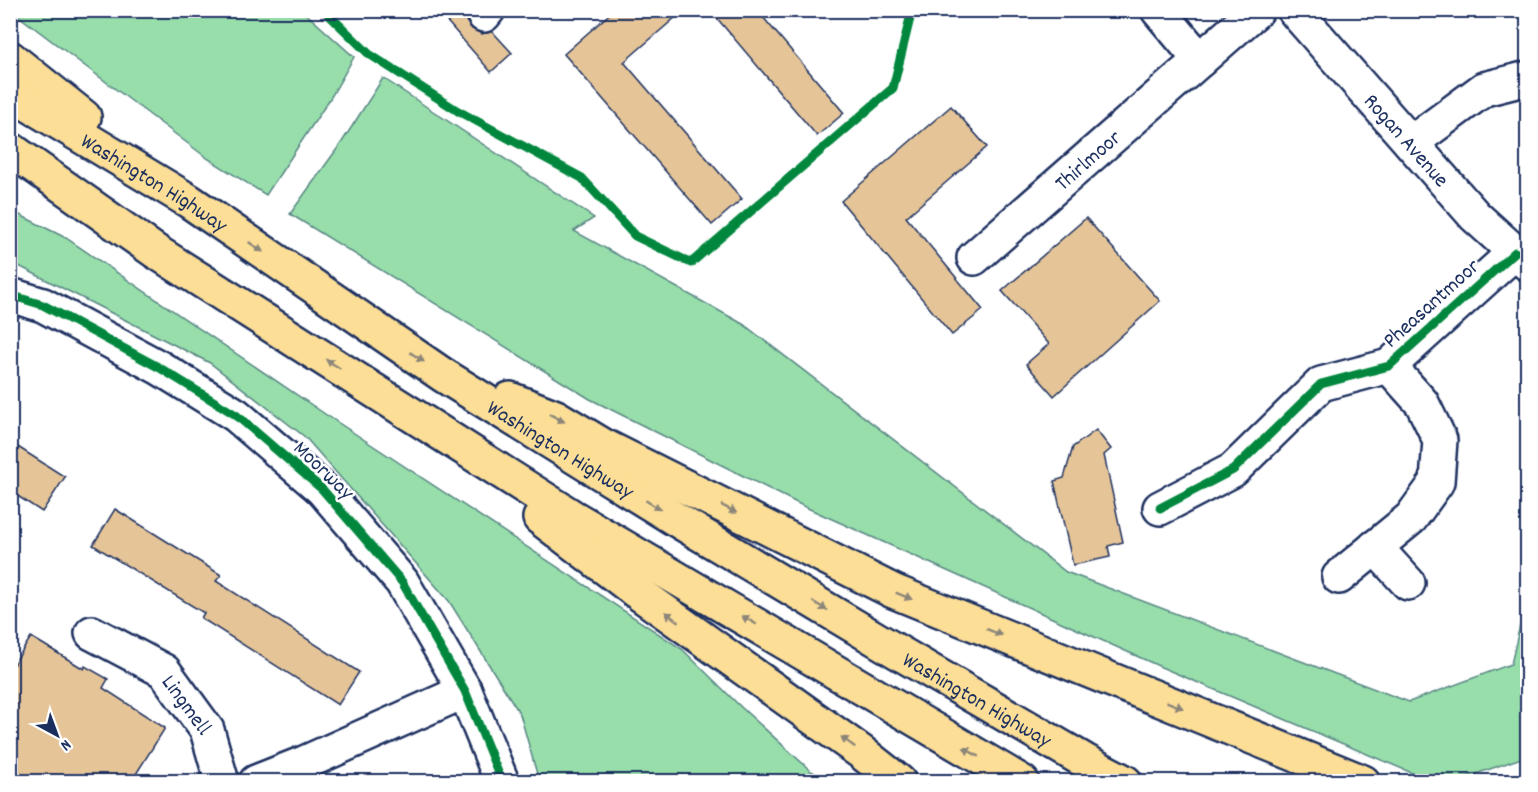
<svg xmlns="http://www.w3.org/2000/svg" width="1538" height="792" viewBox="0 0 1538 792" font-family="Dekko,sans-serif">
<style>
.green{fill:#97deab;stroke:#598684;stroke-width:1.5}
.building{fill:#e5c598;stroke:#1b2f5e;stroke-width:1.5}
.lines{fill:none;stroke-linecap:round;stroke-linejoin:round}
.street-casing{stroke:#1b2f5e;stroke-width:38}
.primary-casing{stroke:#1b2f5e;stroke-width:38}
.street{stroke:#fff;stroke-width:33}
.primary{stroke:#fcde96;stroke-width:33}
.cycleway-casing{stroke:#fff;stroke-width:13}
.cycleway{stroke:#00873e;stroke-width:9}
.oneway{fill:#8c867a}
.labels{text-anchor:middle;stroke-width:5;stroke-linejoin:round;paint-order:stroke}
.street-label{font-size:22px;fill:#1b2f5e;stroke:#fff}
</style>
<rect width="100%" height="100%" fill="#fff"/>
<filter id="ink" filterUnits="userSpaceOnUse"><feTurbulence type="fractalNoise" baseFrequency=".0167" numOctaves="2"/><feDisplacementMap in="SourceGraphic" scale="12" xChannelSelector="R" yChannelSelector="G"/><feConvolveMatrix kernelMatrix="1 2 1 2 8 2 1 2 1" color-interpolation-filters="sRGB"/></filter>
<g filter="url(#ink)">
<!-- green -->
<path class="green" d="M12,11H303L354,57L331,97L266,195L207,158Z
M383,78L594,218L574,231L743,324L1066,572L1409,702L1511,664L1527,595V756L1456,781H1431L1161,667L803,506L590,399L290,214L342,142Z
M10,210L66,238L325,414L682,649L742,708L811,771L830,781H539L520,714L449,601L305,437L210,363L11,262Z"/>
<!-- building -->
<path class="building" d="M437,10H466V21L472,29L482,34L492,31L512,53L491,72Z
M614,10H684L624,62L742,199L712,225L564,54Z
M710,10H757L844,113L817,136Z
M951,106L987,147L906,217L983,310L952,335L841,201Z
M1086,218L1160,301L1054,396L1026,364L1049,344L1002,291Z
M1096,430L1111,449L1104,455L1123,542L1108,546L1110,557L1073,565L1054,481L1064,478L1073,447Z
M10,442L65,477L42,512L10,491Z
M115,509L221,575L216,581L359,672L338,705L201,618L204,613L93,545Z
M31,637L84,669L85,666L108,679L103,688L165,728L131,782H10V670Z"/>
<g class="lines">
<!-- street casing -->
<g class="street-casing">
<g id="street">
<path d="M1158,10L1200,60"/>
<path id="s1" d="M1294,10L1475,216L1528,264"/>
<path d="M484,15L488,10"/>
<path d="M1411,143L1484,89L1528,78"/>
<path id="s2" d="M974,258L1257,10"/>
<path d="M10,295L43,305L160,368L236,415L322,489L402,582L465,691L502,782"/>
<path d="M1160,508L1233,470L1321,384L1389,366L1515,252"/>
<path d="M1375,547L1408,583"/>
<path d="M1339,577L1411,518L1437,482L1440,440L1422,403L1389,366"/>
<path id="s3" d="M92,633L164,671L207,730L222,782"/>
<path d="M256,782L304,763L465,691"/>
</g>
</g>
<!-- primary casing -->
<g class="primary-casing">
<g id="primary">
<path d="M10,58L84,117"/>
<path id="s4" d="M10,93L189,201L443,375L672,517L886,645L1085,761L1125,782"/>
<path d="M10,149L155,251L571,516L1022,782"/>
<path d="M510,399L556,417L604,446L893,591L1363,782"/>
<path d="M540,518L633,589L861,752L899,782"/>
</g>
</g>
<!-- street -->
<use href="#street" class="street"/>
<!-- primary -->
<use href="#primary" class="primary"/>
<!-- cycleway casing -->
<g class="cycleway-casing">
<path id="cycleway" d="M324,10L369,54L458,111L582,178L635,236L691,263L893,88L912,10
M10,295L43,305L160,368L236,415L322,489L402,582L465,691L502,782
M1160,508L1233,470L1321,384L1389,366L1515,252"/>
</g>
<!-- cycleway -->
<use href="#cycleway" class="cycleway"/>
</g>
<!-- one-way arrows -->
<defs><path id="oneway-solid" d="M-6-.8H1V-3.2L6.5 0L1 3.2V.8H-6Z" transform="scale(1.5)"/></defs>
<g class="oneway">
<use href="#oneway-solid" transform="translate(256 247) rotate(34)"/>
<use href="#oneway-solid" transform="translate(417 357) rotate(34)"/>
<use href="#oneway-solid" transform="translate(333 364) rotate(-148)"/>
<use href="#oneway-solid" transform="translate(557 418) rotate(27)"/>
<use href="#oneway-solid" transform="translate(653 505) rotate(32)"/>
<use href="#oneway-solid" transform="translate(729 509) rotate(27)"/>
<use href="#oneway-solid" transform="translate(904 596) rotate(22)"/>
<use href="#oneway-solid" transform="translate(820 606) rotate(31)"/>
<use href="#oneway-solid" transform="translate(672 617) rotate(-144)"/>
<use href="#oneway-solid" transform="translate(749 620) rotate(-150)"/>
<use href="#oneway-solid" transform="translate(994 632) rotate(22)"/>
<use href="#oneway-solid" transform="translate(1175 705) rotate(22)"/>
<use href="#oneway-solid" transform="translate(848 742) rotate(-144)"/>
<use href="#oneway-solid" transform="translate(971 752) rotate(-149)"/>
</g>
</g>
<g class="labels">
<!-- street labels -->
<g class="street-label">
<text dy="8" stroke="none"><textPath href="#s1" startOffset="172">Rogan Avenue</textPath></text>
<text dy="8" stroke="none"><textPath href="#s2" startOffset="150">Thirlmoor</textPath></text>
<text dy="8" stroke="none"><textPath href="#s4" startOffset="170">Washington Highway</textPath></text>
<text transform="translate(1430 302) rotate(-42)" y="8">Pheasantmoor</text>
<text dy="8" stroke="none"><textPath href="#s4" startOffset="656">Washington Highway</textPath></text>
<text transform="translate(325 469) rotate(44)" y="8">Moorway</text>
<text dy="8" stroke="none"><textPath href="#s4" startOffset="1142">Washington Highway</textPath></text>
<text dy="8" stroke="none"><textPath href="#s3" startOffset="122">Lingmell</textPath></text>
</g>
</g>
<!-- margin -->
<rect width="1538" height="792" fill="none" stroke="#fff" stroke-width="36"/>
<rect x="18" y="18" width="1502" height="756" fill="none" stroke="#1b2f5e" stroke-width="2" filter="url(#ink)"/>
<!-- north arrow -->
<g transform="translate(57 735) rotate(139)" stroke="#ffffff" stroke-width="4.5" paint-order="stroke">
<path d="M0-4.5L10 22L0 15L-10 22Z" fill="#1b2f5e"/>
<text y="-9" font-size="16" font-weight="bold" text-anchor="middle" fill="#1b2f5e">N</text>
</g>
</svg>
